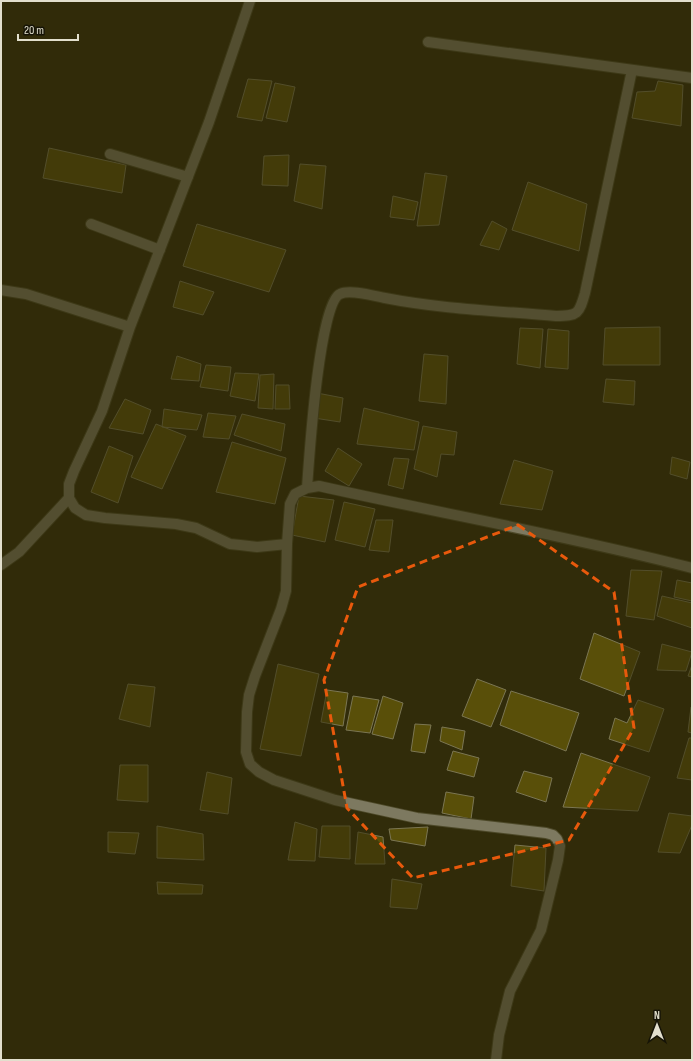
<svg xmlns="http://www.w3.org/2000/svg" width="693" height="1061" viewBox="0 0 693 1061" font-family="'Sofia Sans Condensed',sans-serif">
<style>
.building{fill:#594f09;stroke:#7b7653}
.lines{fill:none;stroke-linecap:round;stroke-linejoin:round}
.minor-casing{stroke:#4d4929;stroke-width:12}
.minor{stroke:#7d7960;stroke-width:10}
.marked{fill:none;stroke:#e8590c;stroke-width:3;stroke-dasharray:8 5;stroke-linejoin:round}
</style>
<rect width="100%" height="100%" fill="#312c0a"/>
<!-- building -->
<path class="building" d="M248,79L272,81L262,121L237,117Z
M658,81L683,85L681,126L632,118L637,92L655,91Z
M275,83L295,87L287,122L266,118Z
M49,148L126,165L122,193L43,178Z
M289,155L288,186L262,185L264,156Z
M300,164L326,166L322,209L294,201Z
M425,173L447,176L439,225L417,226Z
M528,182L587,204L579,251L512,230Z
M393,196L418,202L414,220L390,217Z
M492,221L507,229L499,250L480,245Z
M197,224L286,250L269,292L183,266Z
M180,281L214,292L203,315L173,307Z
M660,327V365H603L605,328Z
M520,328L543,329L540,368L517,364Z
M548,329L569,331L568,369L545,367Z
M424,354L448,356L446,404L419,401Z
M177,356L201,364L199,381L171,379Z
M206,365L231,367L228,391L200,387Z
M235,373L259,374L255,401L230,396Z
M274,374L273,409L258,408L260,375Z
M606,379L635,381L634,405L603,402Z
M276,385H289L290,409H275Z
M317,393L343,398L340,422L314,418Z
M125,399L151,410L143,434L109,428Z
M364,408L419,422L414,450L357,444Z
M164,409L202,415L197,430L162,427Z
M208,413L236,416L229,439L203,437Z
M242,414L285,424L281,451L234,435Z
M156,424L186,436L162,489L131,477Z
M423,426L457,432L454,455L441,454L437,477L414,469Z
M232,442L286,458L275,504L216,492Z
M109,446L133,456L118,503L91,492Z
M338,448L362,464L349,486L325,471Z
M672,457L690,462L687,479L670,474Z
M394,458L409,459L403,489L388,485Z
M514,460L553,471L542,510L500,504Z
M299,496L334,500L325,542L292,535Z
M344,502L375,509L365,547L335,540Z
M376,520H393L389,552L369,550Z
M631,570L662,571L654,620L626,616Z
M677,580L692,583V601L674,597Z
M662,596L692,603V628L657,616Z
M594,633L640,652L624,696L580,679Z
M662,644L692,652L686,671L657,670Z
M278,664L319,674L301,756L260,749Z
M692,665V677L688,676Z
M477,679L506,690L491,727L462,716Z
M128,684L155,687L150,727L119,719Z
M327,690L348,693L343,726L321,722Z
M511,691L579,713L566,751L500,725Z
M353,696L379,700L370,733L346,730Z
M383,696L403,703L393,739L372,734Z
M638,700L664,709L649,752L609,739L615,718L627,723Z
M691,707H692V733L688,732Z
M415,724L431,725L425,753L411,751Z
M442,727L465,731L462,750L440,741Z
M689,738H692V780L677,778Z
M453,751L479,758L474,777L447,770Z
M581,753L650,777L638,811L563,807Z
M120,765H148V802L117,800Z
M524,771L552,778L546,802L516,792Z
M207,772L232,778L228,814L200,810Z
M446,792L474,797L471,819L442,813Z
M669,813L692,816V825L680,853L658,852Z
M295,822L317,829L315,861L288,860Z
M157,826L203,834L204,860L157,858Z
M322,826H350V859L319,857Z
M428,827L425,846L391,840L389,829Z
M108,832L139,833L135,854L108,852Z
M358,832L383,837L385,864H355Z
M515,845L546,848L544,891L511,886Z
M392,879L422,884L417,909L390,907Z
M157,882L203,885L202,894H158Z"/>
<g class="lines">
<!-- minor casing -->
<g class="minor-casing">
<path id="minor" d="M250,1L209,122L130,327L102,411L74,471L69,484V498L75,508L86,515L105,518L176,524L196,528L230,544L240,545L257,547L287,544
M428,42L692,78
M110,154L188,177
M91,224L160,250
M1,290L26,294L130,327
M307,488C309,460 319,303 340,294C350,289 374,296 385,298C441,309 499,311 556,316C578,316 579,314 585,293L632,70
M1,565L19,552L69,498
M496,1060L499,1035L510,991L541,930L558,860L560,846L557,839L553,835L546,833L417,818L335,800L274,780L259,772L250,764L246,752L247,712L249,695L255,676L281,609L286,591L287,544L290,504L295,494L307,488L319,486C443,514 569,536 692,568"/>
</g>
<!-- minor -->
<use href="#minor" class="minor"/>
</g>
<!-- marked area -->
<path d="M0 0H693V1061H0ZM518,525L614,592L634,728L569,840L413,878L347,808L324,680L358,587Z" fill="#312c0a" fill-opacity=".55" fill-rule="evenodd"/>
<path class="marked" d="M518,525L614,592L634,728L569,840L413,878L347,808L324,680L358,587Z"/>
<!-- border -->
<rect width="693" height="1061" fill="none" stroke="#e2dfcd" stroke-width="4"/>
<!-- north arrow -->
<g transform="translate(657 1025)" stroke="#161407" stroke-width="3" paint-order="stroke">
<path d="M0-3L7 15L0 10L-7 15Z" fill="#e2dfcd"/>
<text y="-6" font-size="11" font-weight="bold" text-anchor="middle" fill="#e2dfcd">N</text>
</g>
<!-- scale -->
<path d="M18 34v6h60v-6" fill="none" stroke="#e2dfcd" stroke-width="2"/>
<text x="24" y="34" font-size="12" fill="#e2dfcd" stroke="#161407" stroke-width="3" paint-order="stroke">20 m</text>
</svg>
